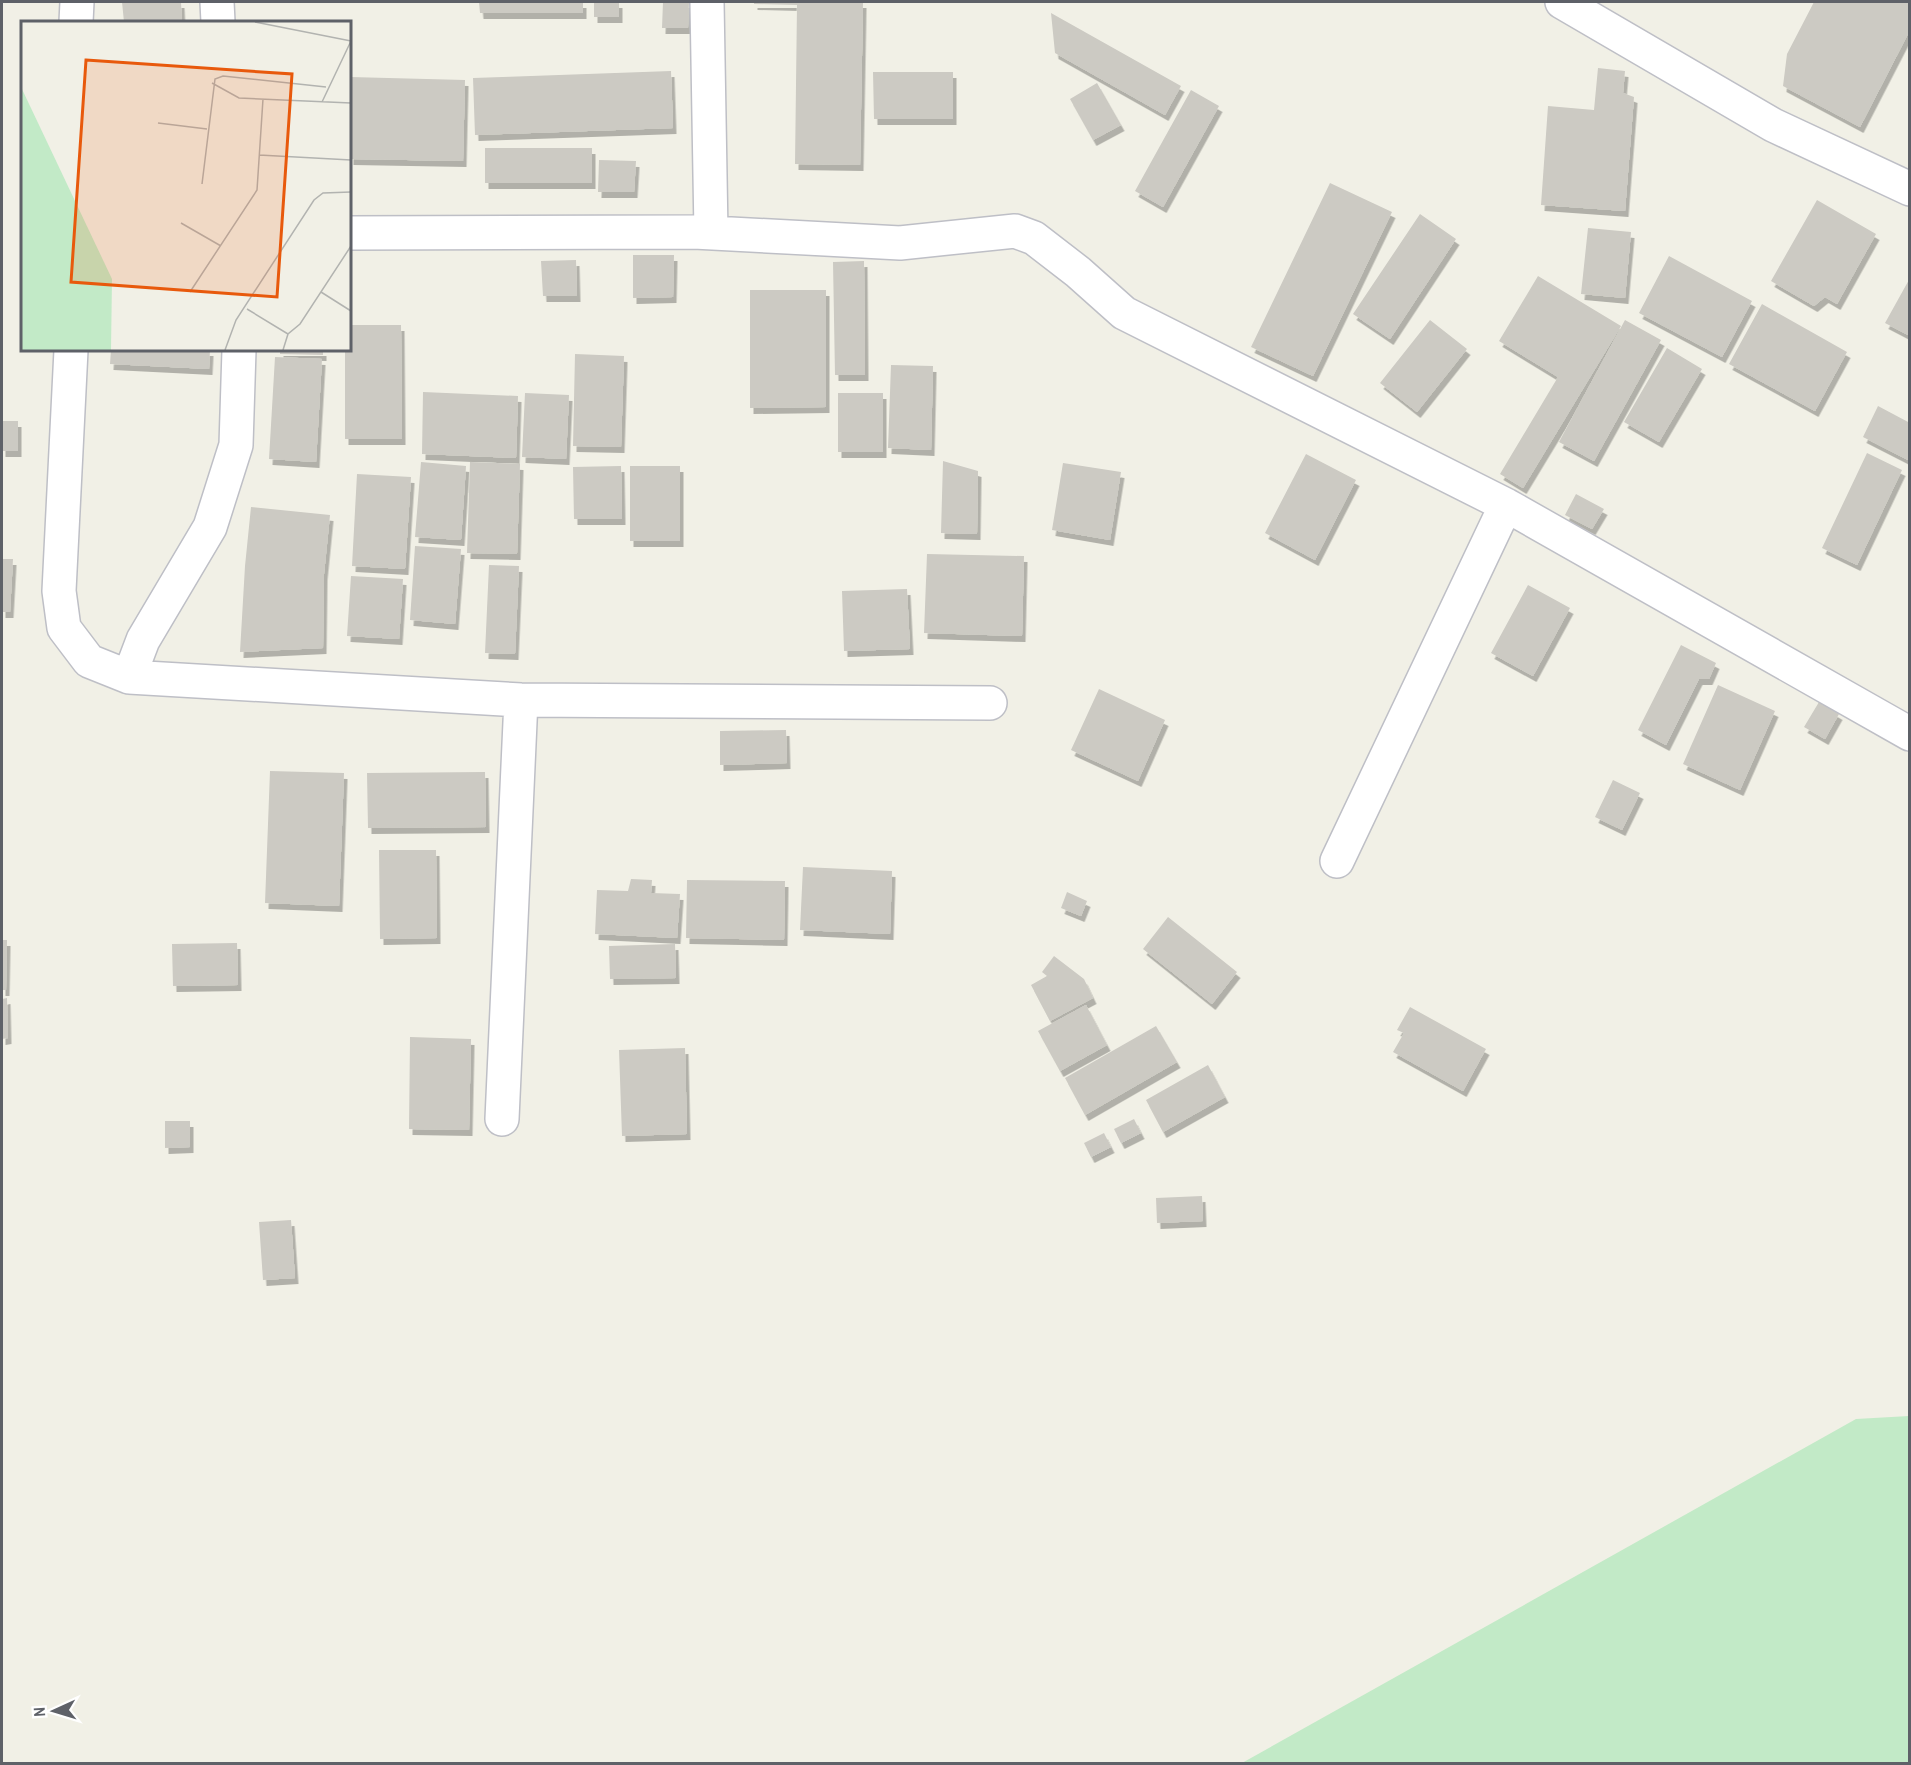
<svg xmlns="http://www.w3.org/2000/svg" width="1911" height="1765" viewBox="0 0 1911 1765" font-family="'Archivo Narrow',sans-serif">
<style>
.green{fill:#c2eac7}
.building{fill:#cccac3;filter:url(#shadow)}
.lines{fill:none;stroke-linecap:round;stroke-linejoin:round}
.minor-casing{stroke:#bebfc6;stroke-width:36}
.minor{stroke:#fff;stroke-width:33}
.inset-road{fill:none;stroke:#b2b3b0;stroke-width:1.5}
.view{fill:#e8590c;fill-opacity:0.15;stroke:#e8590c;stroke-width:3}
.inset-edge{fill:none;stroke:#5e6168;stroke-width:3}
</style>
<defs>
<filter id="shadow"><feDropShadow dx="3.5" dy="6" stdDeviation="0" flood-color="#0004"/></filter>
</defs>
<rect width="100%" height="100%" fill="#f1f0e6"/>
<!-- green -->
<path class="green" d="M1909,1416V1763H1242L1856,1419Z"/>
<!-- building -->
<path class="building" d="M122,2H181L182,22H124Z
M479,2H583V13H480Z
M594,2H619V17H594Z
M663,2H689L688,28H662Z
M754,2H863L860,165L795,164L797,5L754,4Z
M1814,2H1910V30L1860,127L1783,86L1787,54Z
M1051,13L1181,86L1165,115L1055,53Z
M1598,68L1625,71L1623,93L1634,97L1625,211L1541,205L1548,106L1594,110Z
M671,71L673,128L475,135L473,78Z
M873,72H953V119H874Z
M350,77L465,80L463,161L350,159Z
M1097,83L1121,125L1093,140L1070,99Z
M1191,90L1219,106L1163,207L1135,191Z
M485,148H592V183H485Z
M599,160L636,161L634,192H598Z
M1330,183L1392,212L1313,376L1251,347Z
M1817,200L1876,234L1837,304L1825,297L1814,306L1771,281Z
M1420,214L1456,239L1390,339L1353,314Z
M1588,228L1631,232L1625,298L1581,294Z
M633,255H674L673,297L633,298Z
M1669,256L1752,301L1722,357L1639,313Z
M576,260L577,296H543L541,261Z
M864,261L865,375H835L833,262Z
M1538,276L1621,326L1523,488L1500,474L1558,377L1499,341Z
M1910,278V336L1885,323Z
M750,290H826V407L750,408Z
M1762,304L1847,352L1815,411L1729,364Z
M1430,320L1467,349L1417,412L1380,383Z
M1625,320L1661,340L1594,461L1559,442Z
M350,325H401L402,439H345V350H350Z
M1667,348L1702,369L1659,442L1624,422Z
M111,350H210L209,369L110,364Z
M280,350H323V355L280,354Z
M575,354L624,356L621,447L573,446Z
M275,357L322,359L316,462L269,459Z
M891,365L933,366L931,450L888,448Z
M423,392L518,396L516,458L422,454Z
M525,393L569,395L566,459L522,457Z
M838,393H883V452H838Z
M1878,406L1910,423V461L1863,437Z
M2,421H18V451H2Z
M1867,453L1902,470L1857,565L1822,548Z
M1306,454L1356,480L1315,560L1265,533Z
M943,461L978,471L977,534L941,533Z
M421,462L466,466L461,540L415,537Z
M470,462L520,464L517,554L467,553Z
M1063,463L1121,472L1110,540L1052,530Z
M621,466L622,519H574L573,467Z
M630,466H680V541H630Z
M357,474L411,477L405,569L352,566Z
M1576,494L1604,509L1592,529L1565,515Z
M251,507L330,515L324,574L323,648L240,652L245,566Z
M415,546L461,549L455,624L410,620Z
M927,554L1024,556L1022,636L924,633Z
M2,559H13L10,612H2Z
M489,565L519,566L515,654L485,653Z
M351,576L403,579L399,639L347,636Z
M1528,585L1570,608L1533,676L1491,653Z
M907,589L910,649L844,651L842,591Z
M1681,645L1716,663L1709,679H1699L1666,745L1638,730Z
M1718,685L1775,711L1740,790L1683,764Z
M1099,689L1165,720L1138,781L1071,750Z
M1819,702L1839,714L1825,739L1804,727Z
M786,730L787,763L720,765V731Z
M270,771L344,773L339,906L265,903Z
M485,772L486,827L368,828L367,773Z
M1613,780L1640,793L1622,830L1595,817Z
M379,850H436L437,938L380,939Z
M803,867L892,871L890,934L800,930Z
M631,879L652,880L651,893L680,894L677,938L595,934L597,890L628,891Z
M687,880L785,881L784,940L686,938Z
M1067,892L1087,901L1081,916L1061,908Z
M1168,917L1237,972L1212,1004L1143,949Z
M2,940H7L6,990H2Z
M237,943L238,985L173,986L172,944Z
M675,944L676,978L610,979L609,946Z
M1054,956L1084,979L1093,998L1050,1021L1031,985L1047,976L1042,972Z
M7,998L8,1038L2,1039V999Z
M1086,1005L1107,1045L1060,1071L1038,1031Z
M1410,1007L1486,1049L1463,1091L1393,1052L1404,1033L1397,1030Z
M1156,1026L1177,1062L1085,1115L1065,1078Z
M410,1037L471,1039L469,1130L409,1129Z
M685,1048L687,1134L622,1136L619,1050Z
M1208,1065L1225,1097L1163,1132L1146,1100Z
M1134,1119L1141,1133L1121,1143L1114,1129Z
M165,1121H190V1147L165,1148Z
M1104,1133L1111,1147L1091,1157L1084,1143Z
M1202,1196L1203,1221L1157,1223L1156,1198Z
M291,1220L295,1278L263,1280L259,1222Z"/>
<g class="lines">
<!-- minor casing -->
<g class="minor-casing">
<path id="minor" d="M217,2L218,22
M707,2L711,233
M1562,2L1773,125L1910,189
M76,22L77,2
M350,233L694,232L900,243L1015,231L1034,238L1078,272L1124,313L1506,505L1910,734
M71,350L59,591L64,628L89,661L129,677L521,700L990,703
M129,677L143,640L210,527L236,445L239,350
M1337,861L1506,505
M502,1119L521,700"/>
</g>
<!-- minor -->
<use href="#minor" class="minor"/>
</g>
<!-- overview -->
<g transform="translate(21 21)">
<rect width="330" height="330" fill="#f1f0e6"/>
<path d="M0,66L91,258L90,329H0Z" fill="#c2eac7"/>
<path class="inset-road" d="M234,1L330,20M191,62L218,77L330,82M301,81L330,20M137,102L186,108M238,134L330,139M181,163L194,58L202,55L305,66M160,202L200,225M169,271L236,169L242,78M300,271L330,290M226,288L267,313M204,329L215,299L293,179L302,172L330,171M262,329L267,313L279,303L330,225"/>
<path class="view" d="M65,39L271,53L256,276L50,261Z"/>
<rect width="330" height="330" class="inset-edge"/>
</g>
<!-- border -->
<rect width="1911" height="1765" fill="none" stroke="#5e6168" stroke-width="6"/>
<!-- north arrow -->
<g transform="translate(54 1711) rotate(266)" stroke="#ffffff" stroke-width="4.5" paint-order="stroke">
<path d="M0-4.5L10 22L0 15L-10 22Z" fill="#5e6168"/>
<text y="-9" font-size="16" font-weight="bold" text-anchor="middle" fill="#5e6168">N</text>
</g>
</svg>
